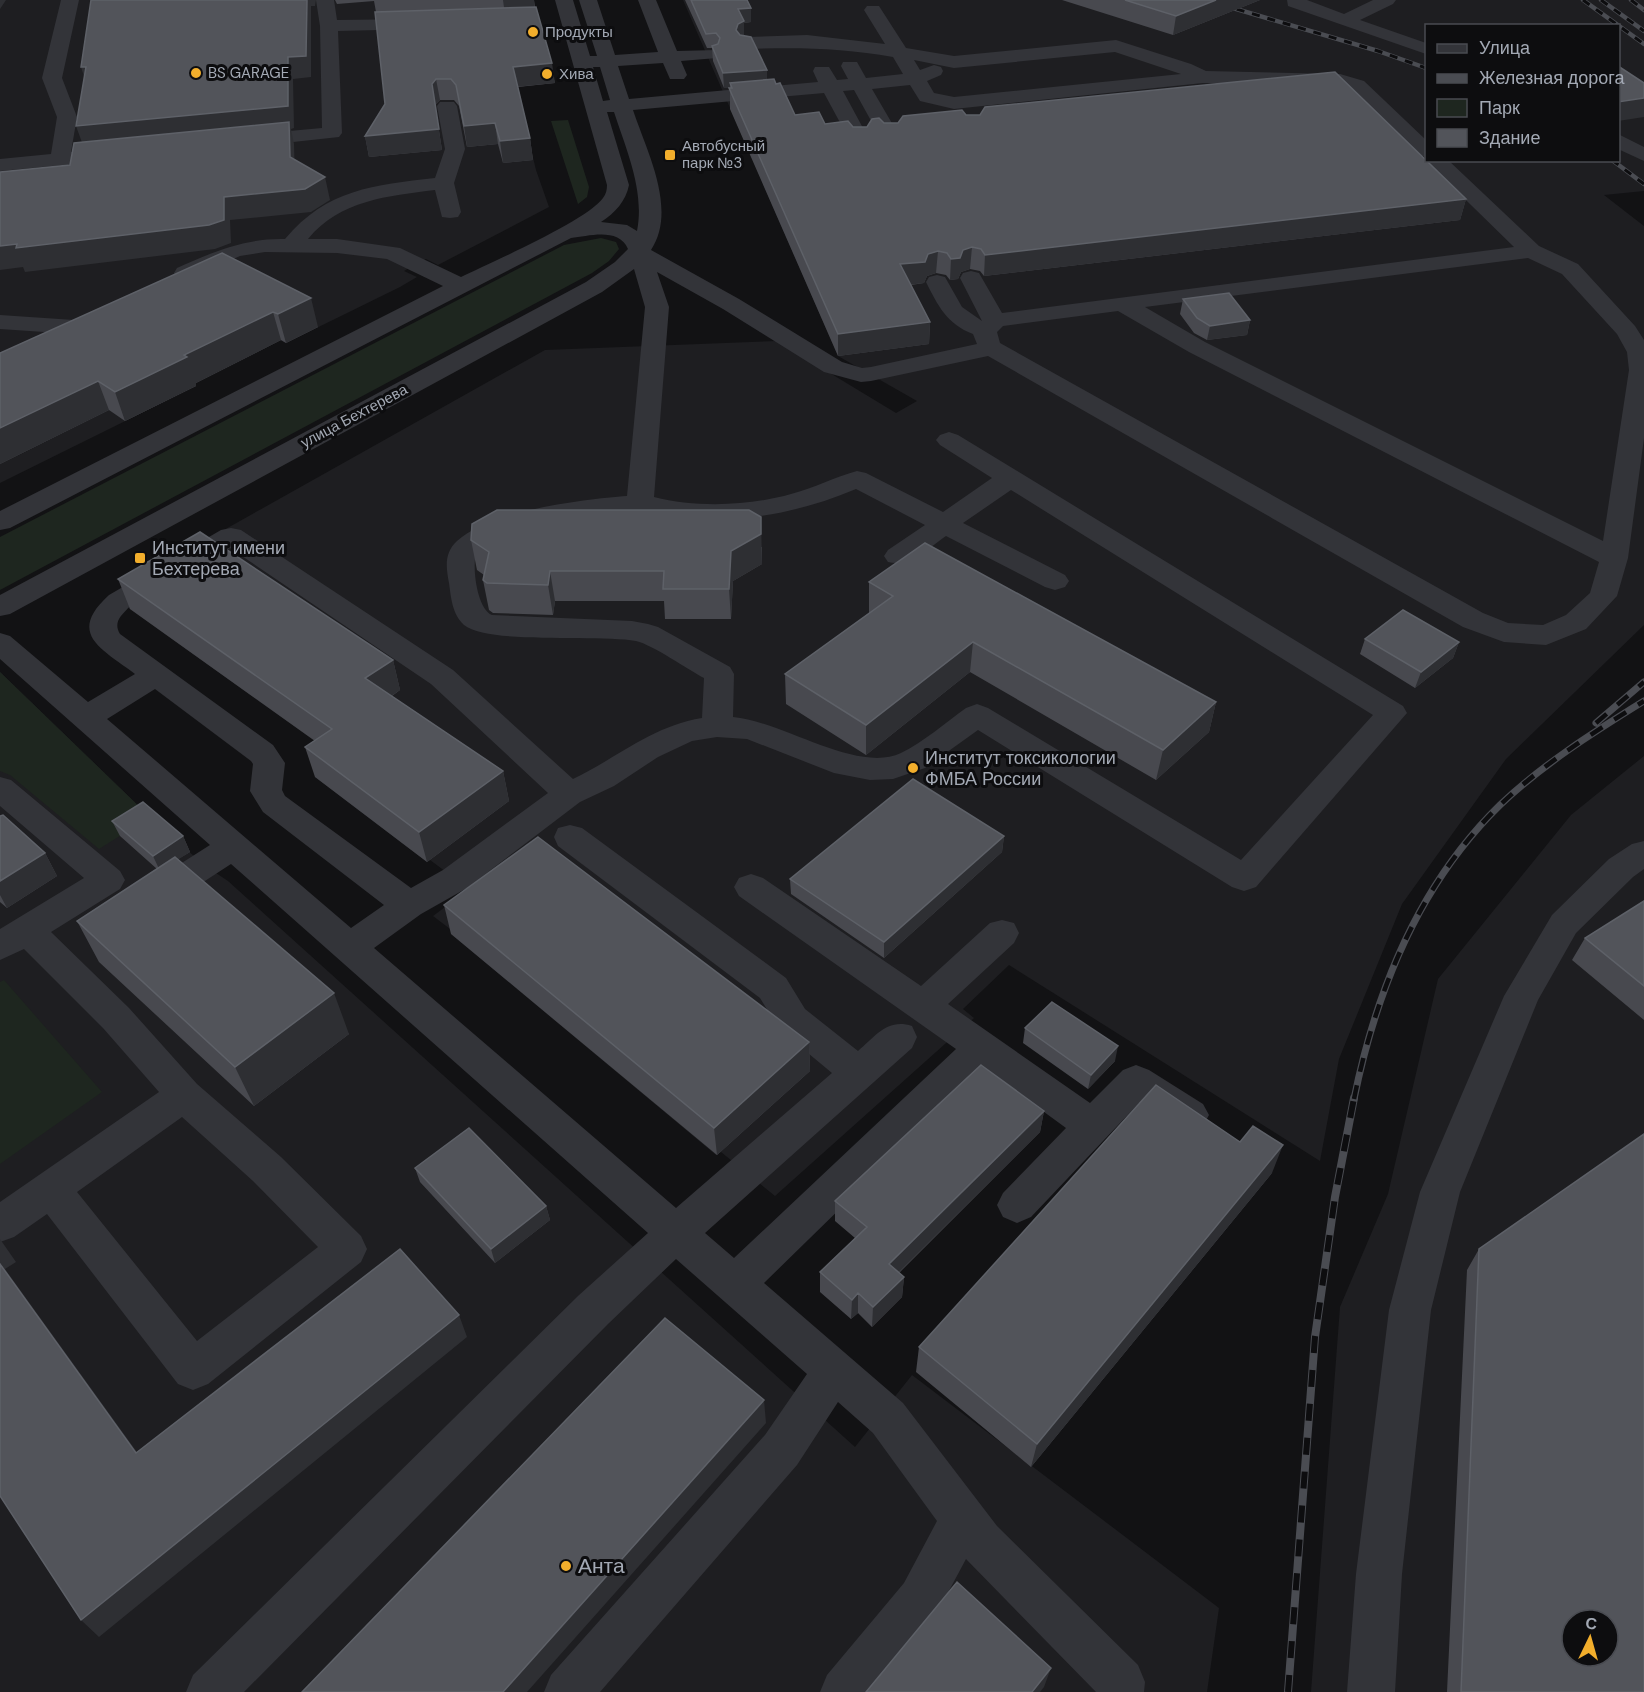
<svg xmlns="http://www.w3.org/2000/svg" width="1644" height="1692" viewBox="0 0 1644 1692" font-family="'DM Sans',sans-serif">
<style>
.built{fill:#1e1e21;fill-rule:evenodd}
.green{fill:#1e261f}
.lines{fill:none;stroke-linecap:round;stroke-linejoin:round}
.minor{fill:#333439;fill-rule:evenodd}
.rail-far2-casing{stroke:#4a4c52;stroke-width:4.5}
.rail-far1-casing{stroke:#4a4c52;stroke-width:7}
.rail-casing{stroke:#4a4c52;stroke-width:8}
.rail-far2{stroke:#0d0d0f;stroke-width:3;stroke-dasharray:8;stroke-linecap:butt}
.rail-far1{stroke:#0d0d0f;stroke-width:4.5;stroke-dasharray:14;stroke-linecap:butt}
.rail{stroke:#0d0d0f;stroke-width:6;stroke-dasharray:17;stroke-linecap:butt}
.wall{fill:#48494f}
.shaded-wall{fill:#2e2f33}
.building{fill:#52545a;stroke:#5e6168;stroke-width:1.5;fill-rule:evenodd}
.poi-dot{fill:#f2ae2c;stroke:#0d0d0f;stroke-width:2}
.labels{text-anchor:middle;stroke-width:6;stroke-linejoin:round;paint-order:stroke}
.far-poi-label{font-size:15px;fill:#a3a9b4;stroke:#0d0d0f;text-anchor:start}
.far-street-label{font-size:15px;fill:#a3a9b4;stroke:#0d0d0f}
.poi-label{font-size:18px;fill:#a3a9b4;stroke:#0d0d0f;text-anchor:start}
.near-poi-label{font-size:21px;fill:#a3a9b4;stroke:#0d0d0f;text-anchor:start}
</style>
<rect width="100%" height="100%" fill="#121214"/>
<!-- built -->
<path class="built" d="M0,0H531L555,83L516,87L536,170L549,207L438,265L426,259L415,264L404,271L417,277L400,287L286,343L280,340L194,384L196,386L0,483Z
M683,0H1644V191L1604,195L1644,226V625L1506,759L1402,904L1339,1059L1320,1161L1009,965L963,1009L974,1018L775,1196L721,1152L716,1155L451,934L454,932L433,916L469,889L430,860L427,862L315,777L340,759L127,607L165,563L545,350L777,341L896,413L917,401L838,356ZM1426,26H1618V160H1426Z
M0,672L150,817L204,865L228,881L855,1447L912,1375L1219,1608L1207,1692H0Z
M1644,756V1692H1311L1340,1307L1388,1194L1438,979L1571,815ZM1572,1620H1608V1656H1572Z"/>
<!-- green -->
<path class="green" d="M568,120L589,187L587,197L578,204L551,121Z
M601,238L616,242L619,249L609,261L592,273L0,590V537L564,245Z
M0,672L150,817L99,849L10,775L0,771Z
M4,980L102,1092L0,1164V982Z"/>
<g class="lines">
<!-- minor -->
<path class="minor" d="M61,0H79L62,78L77,117L71,152L115,148L122,150L125,154L122,158L115,160L0,171V159L51,154L57,117L42,78Z
M316,0H334L337,20L420,19L426,20L429,24L426,28L420,29L338,31L342,133L339,137L247,147L240,145L237,141L240,137L247,135L322,128L320,26Z
M555,0H573L590,56H597L579,0H597L615,55L658,52L638,0H656L677,51L717,50L719,54L717,58L681,61L687,75L684,79H670L663,63L618,66L629,99L818,82L813,71L815,67H829L837,80L848,79L841,66L843,62H857L866,78L903,74L893,57C844,48 797,47 748,49L741,47L739,43L741,39L748,37L807,35L885,44L864,10L867,6H879L906,48L954,56L1116,40L1191,64L1206,71L1340,74L1364,81L1426,140V157L1419,155L1350,89L1339,86L1203,83L954,109L920,101L910,85L872,89L900,137L897,141H883L880,137L854,90L843,91L870,141L867,145H853L850,141L824,93L633,110C646,150 678,209 651,250L739,299L842,362L862,368L871,367L977,344L973,334C947,324 938,306 926,282L929,277L937,275L945,277L962,307L982,321L960,278L963,273L971,271L979,273L1002,313L1514,247L1429,164L1426,160V159L1448,160L1539,246L1578,264L1635,326L1644,340V438L1628,558L1617,596L1586,629L1546,645L1504,642L1463,627L988,356L871,381L861,382L824,372L723,309L657,272L669,307L654,497C697,508 749,506 791,494C814,488 835,477 857,471L866,473L943,512L992,478L940,445L936,440L940,435L949,432L958,435L1403,706L1407,713L1256,887L1244,891L1232,887L978,730L925,768L893,779L870,780L834,773L747,739L717,737L692,741L658,757L614,786L580,802L467,888L421,914L374,948L676,1208L832,1073L779,1029L760,998L558,846L554,837L558,828L570,825L582,828L786,978L805,1009L858,1051C876,1036 887,1018 912,1026L917,1037L912,1048L705,1233L734,1258L956,1049L739,896L734,887L739,878L751,874L763,878L921,986L990,923L1002,920L1014,923L1019,933L1014,943L948,1004L1090,1103L1123,1070L1136,1065L1149,1070L1203,1104L1209,1115L1203,1126L1190,1131L1177,1126L1139,1103L1031,1217L1017,1223L1003,1217L997,1205L1003,1193L1066,1128L984,1068L764,1283L903,1403L997,1526L1138,1665L1145,1682L1144,1692H1096L966,1559L936,1615L875,1692H820L827,1675L904,1583L937,1521L873,1433L838,1402L797,1465L600,1692H544L551,1675L765,1435L807,1374L676,1259L608,1324L244,1692H186L193,1675L578,1296L648,1233L231,864L168,905L156,909L144,905L139,896L144,887L210,845L0,659V633L10,636L88,702L135,674C102,649 66,634 109,595L221,530L231,528L241,530L453,670L573,779C617,758 652,726 702,718L704,678C687,669 653,645 636,641C599,634 489,645 464,625C452,614 451,597 449,583C446,567 444,553 457,541C489,511 584,499 627,496L645,307L634,269L602,292L10,614L0,616V595L586,282L615,262L628,249C619,227 589,236 571,238L10,528L0,530V511L443,286L387,259L337,253L265,252L240,256L185,280L177,278L174,273L177,268C213,252 245,238 285,239C327,189 374,185 435,178L445,149L437,106L440,102H454L457,106L465,149L454,183L461,212L458,217L450,218L442,217L435,190C388,196 340,200 308,239H337L400,248L461,277C490,263 588,220 603,198C606,194 607,190 607,185ZM1115,52L1181,74L954,97L934,93L927,81L941,75L943,71L941,67L934,65L920,70L914,60L954,68ZM593,67H600L610,100L603,101ZM607,112H614C626,149 645,191 637,231L627,225L601,222C615,213 626,201 629,185ZM1528,258L1562,274L1617,334L1627,352L1629,370L1603,541L1205,342L1145,307ZM1118,311L1189,352L1599,562L1590,593L1566,615L1543,625L1508,623L1483,613L1000,343L997,332L1003,326ZM856,489L925,525L888,550L884,556L888,562C910,568 928,548 946,536L1045,587L1055,590L1065,587L1069,581L1065,575L963,523L1011,490L1373,715L1241,860L988,708L977,704L966,708C946,722 924,742 901,753C857,774 782,721 733,717L734,674L730,667L658,627L648,624L632,621L492,615C477,609 472,568 476,553C507,525 599,510 642,511C651,511 659,515 668,517C686,519 705,520 723,519C769,518 813,507 856,489ZM230,548L431,684L548,793L443,870L411,888L285,796L282,790L285,763L273,745L120,634C113,622 121,616 129,607ZM155,689L251,761L253,764L250,791L263,812L384,905L351,928L107,719Z
M1287,0H1307L1344,14L1373,0H1396L1393,4L1360,20L1426,43V54L1288,6Z
M1618,134L1644,147V161L1618,149Z
M0,315L74,320L82,322L86,327L82,332L74,334L0,329Z
M0,777L11,780L120,871L125,880L120,889L51,932L129,1008L197,1084L281,1157L361,1236L367,1249L361,1262L208,1384L193,1390L178,1384L47,1214L14,1237L0,1242V1202L159,1092L103,1028L24,949L0,960V929L84,878L0,806ZM182,1117L253,1181L318,1247L197,1341L77,1192Z
M1644,841V869L1633,877L1576,933L1538,1000L1460,1192L1431,1310L1402,1574L1395,1692H1347L1356,1574L1389,1310L1420,1192L1504,996L1552,915L1609,859L1632,844Z"/>
<!-- rail-far2 casing -->
<g class="rail-far2-casing">
<path id="rail-far2" d="M1206,0L1378,51L1426,68
M1583,0L1644,44
M1601,0L1644,31
M1631,0L1644,10
M1612,160L1644,184"/>
</g>
<!-- rail-far1 casing -->
<g class="rail-far1-casing">
<path id="rail-far1" d="M1596,723L1644,682
M1354,1099C1376,991 1419,884 1500,805C1543,764 1594,732 1644,701"/>
</g>
<!-- rail casing -->
<g class="rail-casing">
<path id="rail" d="M1288,1692L1315,1337L1335,1197L1354,1098"/>
</g>
<!-- rail-far2 -->
<use href="#rail-far2" class="rail-far2"/>
<!-- rail-far1 -->
<use href="#rail-far1" class="rail-far1"/>
<!-- rail -->
<use href="#rail" class="rail"/>
</g>
<!-- wall -->
<path class="wall" d="M335,0H534L535,7L555,83L518,87L530,138L533,160L503,163L498,144L467,147L459,106L454,100H440L435,105L442,150L369,157L365,136L385,104L376,12L374,1L337,4Z
M685,0H747L751,22L744,23V35L767,80L795,115L825,124L853,127H867L884,123H898L966,115L1466,199L1460,220L984,276L980,271L970,269L961,272L958,279L950,280L946,275L936,273L927,276L924,283L911,285L930,322L929,344L838,356L730,109V88H724L713,61L712,48H707Z
M1062,0H1260L1173,35Z
M222,253L318,327L286,343L281,340L196,383V386L125,421L109,410L0,464V353Z
M1183,299L1250,320L1247,335L1207,340L1194,333L1180,314Z
M471,540L762,547V564L733,581L731,619H665L664,601H555L553,615L493,613L489,610L483,580L484,575L477,570Z
M118,579L393,660L400,690L392,696L503,771L509,801L427,862L315,777L305,747L315,741L130,609Z
M869,582L1216,702L1209,732L1156,780L970,672L866,755L786,704L785,674L869,613Z
M1365,639L1459,642L1453,658L1415,688L1360,654Z
M0,816L45,853L57,876L7,908L0,902Z
M112,821L183,836L190,852L178,859L349,1034L254,1106L99,962L77,921L157,869L120,836Z
M1004,836L1002,852L884,958L791,894L790,879Z
M1644,901V1020L1572,960L1585,938Z
M444,905L809,1042L810,1071L717,1155L451,934Z
M1025,1028L1115,1061L1088,1089L1023,1043Z
M1044,1111L1040,1132L899,1273L904,1277L902,1297L872,1327L858,1313L851,1319L820,1292V1272L855,1238L835,1221V1201Z
M415,1168L546,1206L550,1220L495,1263L420,1182Z
M1272,1173L1031,1467L916,1372L919,1347Z
M1479,1249L1644,1692H1447L1467,1270Z"/>
<!-- shaded-wall -->
<path class="shaded-wall" d="M0,0H6L0,9Z
M307,0H316L315,6H311V77L293,79L294,128L291,129L294,144L295,180L290,157L84,148L76,126L288,57Z
M503,0H534L535,12L505,15Z
M1216,0H1260L1173,35L1176,16Z
M751,8V22L744,23V36L737,44L736,30L738,9Z
M552,63L555,83L515,87L513,67Z
M81,67H86L88,89Z
M767,70V84L730,83V88H724L723,73Z
M436,79L440,100L435,105L442,150L369,157L365,136L432,84Z
M1644,98V117L1618,121V102Z
M495,123L498,144L467,147L464,126Z
M530,138L533,160L503,163L500,141Z
M325,177L330,200L311,212L230,220L231,243L215,249L25,272L23,267L0,270V246L224,197Z
M1466,199L1460,220L984,276L985,255Z
M972,247L970,269L961,272L958,279L950,280L951,259L963,250Z
M938,251L936,273L927,276L924,283L899,286L900,264Z
M311,298L318,327L286,343L278,314Z
M273,312L281,340L196,383V386L125,421L115,392L184,355Z
M1250,320L1247,335L1207,340L1210,326Z
M930,322L929,344L838,356V334Z
M98,381L109,410L0,464V428Z
M761,517L762,564L733,581L731,619L729,589L731,551Z
M550,571L555,601L553,615L548,585Z
M973,642L970,672L866,755V725Z
M1459,642L1453,658L1415,688L1421,672Z
M393,660L400,690L374,708L365,678Z
M1216,702L1209,732L1156,780L1163,750Z
M503,771L509,801L427,862L419,832Z
M183,836L190,852L160,871L153,856Z
M1004,836L1002,852L884,958V942Z
M45,853L57,876L7,908L0,895V881Z
M334,993L349,1034L254,1106L235,1067Z
M809,1042L810,1071L717,1155L714,1128Z
M1118,1046L1115,1061L1088,1089L1091,1075Z
M1044,1111L1040,1132L887,1284L889,1264Z
M1283,1145L1272,1173L1031,1467L1037,1444Z
M546,1206L550,1220L495,1263L491,1249Z
M0,1239L16,1262L5,1269L152,1473L136,1453L0,1264Z
M904,1277L902,1297L872,1327L873,1307Z
M858,1293V1313L851,1319L852,1300Z
M459,1315L467,1337L99,1637L81,1620Z
M764,1400L766,1423L527,1692H503Z
M1051,1668L1044,1687L1040,1692H1032Z"/>
<!-- building -->
<path class="building" d="M91,0H307L306,56L288,57V106L76,126L86,67H81Z
M691,0H747L751,8L738,9L744,21L738,24L736,30L740,35L751,37L767,70L723,73L712,46L718,44L720,38L716,33L706,34Z
M1125,0H1216L1176,16Z
M536,7L552,63L513,67L530,138L500,141L495,123L464,126L456,85L451,79H436L432,84L439,129L365,136L385,104L375,12Z
M1618,66L1644,83V98L1618,102Z
M1335,72L1466,199L985,255L981,249L972,247L963,250L960,258L951,259L947,253L938,251L928,254L925,262L900,264L930,322L838,334L729,88H732L730,83L774,79L776,84L780,83L795,115L819,112L825,124L848,121L853,127H867L872,119L879,118L884,123H898L903,116L962,110L966,115H980L985,107Z
M289,122L290,157L325,177L305,189L224,197V220L209,225L16,248L17,244L0,246V172L70,165L74,143Z
M222,253L311,298L278,314L273,312L184,355L187,357L115,392L98,381L0,428V353Z
M1229,293L1250,320L1210,326L1197,318L1183,299Z
M497,510H749L761,517V534L731,551L729,589H663L664,571H550L548,585L487,583L483,580L489,552L471,540L472,524Z
M200,532L393,660L365,678L503,771L419,832L305,747L332,729L118,579Z
M925,543L1216,702L1163,750L973,642L866,725L785,674L893,596L869,582Z
M1403,610L1459,642L1421,672L1365,639Z
M913,779L1004,836L884,942L790,879Z
M143,802L183,836L153,856L112,821Z
M3,815L45,853L0,881V816Z
M538,837L809,1042L714,1128L444,905Z
M175,857L334,993L235,1067L77,921Z
M1644,901V986L1585,938Z
M1052,1002L1118,1046L1091,1075L1025,1028Z
M981,1065L1044,1111L889,1264L904,1277L873,1307L858,1293L852,1300L820,1272L867,1227L835,1201Z
M1156,1085L1240,1142L1253,1126L1283,1145L1037,1444L919,1347Z
M469,1128L546,1206L491,1249L415,1168Z
M1644,1134V1692H1461L1479,1249ZM1572,1620H1608V1656H1572Z
M400,1249L459,1315L81,1620L0,1496V1264L136,1453Z
M665,1318L764,1400L503,1692H302Z
M957,1582L1051,1668L1032,1692H866Z"/>
<!-- markers -->
<g class="poi-dot">
<circle cx="533" cy="32" r="6"/>
<circle cx="196" cy="73" r="6"/>
<circle cx="547" cy="74" r="6"/>
<rect x="664" y="149" width="12" height="12" rx="3"/>
<rect x="134" y="552" width="12" height="12" rx="3"/>
<circle cx="913" cy="768" r="6"/>
<circle cx="566" cy="1566" r="6"/>
</g>
<g class="labels">
<!-- far-poi labels -->
<g class="far-poi-label">
<text x="545" y="37">Продукты</text>
<text x="208" y="78">BS GARAGE</text>
<text x="559" y="79">Хива</text>
<text x="682" y="151">Автобусный<tspan x="682" dy="17">парк №3</tspan></text>
</g>
<!-- far-street labels -->
<g class="far-street-label">
<text transform="translate(354 416) rotate(-28)" y="5">улица Бехтерева</text>
</g>
<!-- poi labels -->
<g class="poi-label">
<text x="152" y="554">Институт имени<tspan x="152" dy="21">Бехтерева</tspan></text>
<text x="925" y="764">Институт токсикологии<tspan x="925" dy="21">ФМБА России</tspan></text>
</g>
<!-- near-poi labels -->
<g class="near-poi-label">
<text x="578" y="1573">Анта</text>
</g>
</g>
<!-- legend -->
<rect x="1425" y="24" width="195" height="138" fill="#0d0d0f" stroke="#494b51" stroke-width="1.5"/>
<rect x="1437" y="44" width="30" height="9" fill="#333439" stroke="#494b51" stroke-width="1.5"/>
<text x="1479" y="54" font-size="18" fill="#a3a9b4">Улица</text>
<rect x="1437" y="74" width="30" height="9" fill="#4a4c52" stroke="#494b51" stroke-width="1.5"/>
<text x="1479" y="84" font-size="18" fill="#a3a9b4">Железная дорога</text>
<rect x="1437" y="99" width="30" height="18" fill="#1e261f" stroke="#494b51" stroke-width="1.5"/>
<text x="1479" y="114" font-size="18" fill="#a3a9b4">Парк</text>
<rect x="1437" y="129" width="30" height="18" fill="#52545a" stroke="#494b51" stroke-width="1.5"/>
<text x="1479" y="144" font-size="18" fill="#a3a9b4">Здание</text>
<!-- north arrow -->
<g transform="translate(1590 1638) rotate(5)"><circle r="28" fill="#0d0d0f" stroke="#494b51" stroke-width="1.5"/>
<path d="M0-4.5L10 22L0 15L-10 22Z" fill="#f2ae2c"/>
<text y="-9" font-size="16" font-weight="bold" text-anchor="middle" fill="#a3a9b4">С</text>
</g>
</svg>
